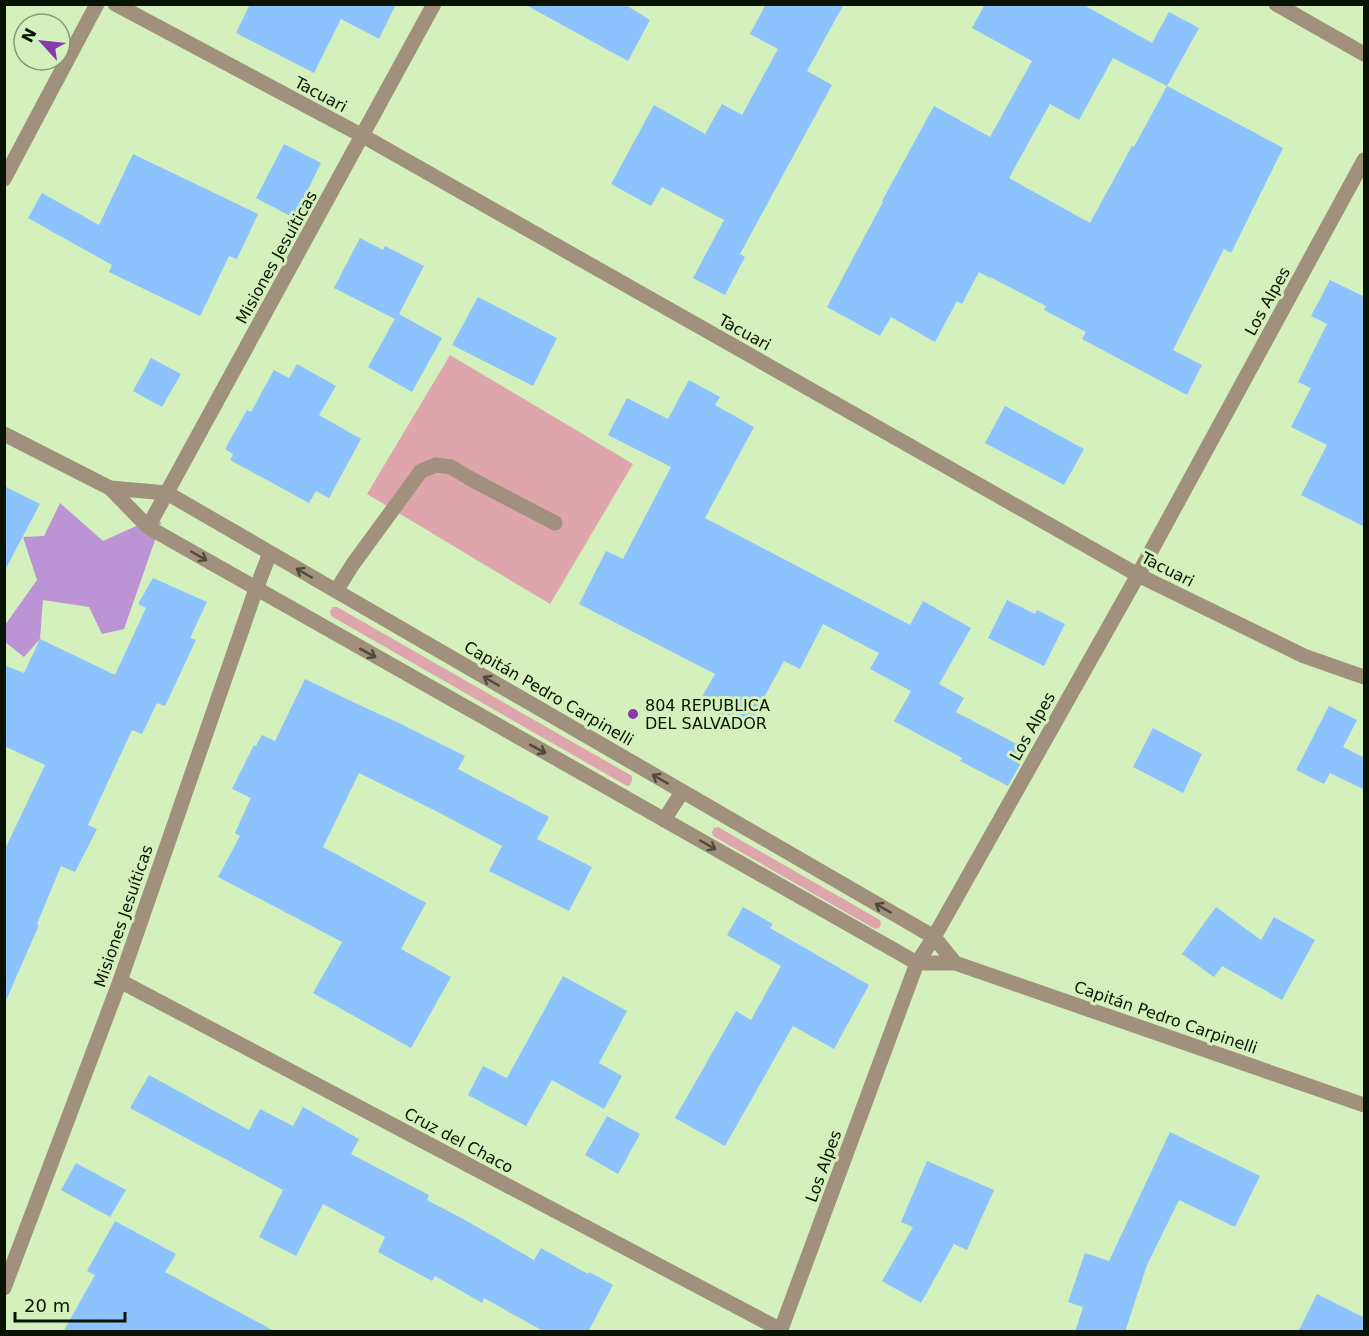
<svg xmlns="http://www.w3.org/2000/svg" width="1369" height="1336" viewBox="0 0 1369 1336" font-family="'DejaVu Sans',sans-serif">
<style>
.green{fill:#dea6ac}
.water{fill:#bc94d5}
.building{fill:#8cc2fe;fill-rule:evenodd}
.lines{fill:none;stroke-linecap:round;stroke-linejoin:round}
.minor{stroke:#a0907c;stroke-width:15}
.oneway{stroke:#4d4b39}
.poi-dot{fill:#863bad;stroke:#d4f1bd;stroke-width:2}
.labels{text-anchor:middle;stroke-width:6;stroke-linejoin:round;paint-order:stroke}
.street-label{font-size:16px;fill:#091303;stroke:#d4f1bd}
.poi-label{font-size:16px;fill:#091303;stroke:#d4f1bd;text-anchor:start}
</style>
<rect width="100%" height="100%" fill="#d4f1bd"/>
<!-- green -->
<path class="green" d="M450,355L633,464L550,604L367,494Z
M333,607H337L632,776V781L630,785L627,786L331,616L330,611Z
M718,827L880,920L881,924L879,928L875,929L713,836L712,832L714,828Z"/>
<!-- water -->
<path class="water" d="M60,503L103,541L156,517L161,523L124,629L102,634L89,607L43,600L40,639L24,657L5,642V625L37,580L23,537L44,536Z"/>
<!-- building -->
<path class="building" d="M250,4H396L379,39L341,19L314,73L236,33Z
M524,4H624L650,20L628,61Z
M766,4H844L807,71L832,85L740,254L745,257L725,295L693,278L724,220L662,187L651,206L611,184L654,105L705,134L722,104L742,115L778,49L750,34Z
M985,4H1082L1152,43L1169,12L1199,28L1167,86L1283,148L1231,253L1224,249L1173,350L1202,365L1187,395L1082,339L1086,332L1044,310L1046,306L990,277V278L979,272L962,304L957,301L935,342L891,317L880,336L827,307L883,202L882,201L934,106L990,137L1032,61L972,28ZM1113,58L1167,86L1134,147L1132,146L1090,223L1009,178L1050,104L1079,120Z
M284,144L321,163L294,218L256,198Z
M133,154L258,214L237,259L229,256L200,316L109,272L112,265L28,218L42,193L99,225Z
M360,238L383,250L385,246L424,266L399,314L442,338L412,392L368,367L395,319L334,288Z
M1330,280L1365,297V527L1301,495L1327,445L1291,427L1311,388L1298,382L1327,324L1311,316Z
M478,297L557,338L533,386L452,345Z
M151,358L181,374L162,407L133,391Z
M297,364L336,386L319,415L361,439L329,498L316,491L309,503L230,460L233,454L225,449L247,410L251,412L274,370L289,378Z
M689,380L720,397L715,405L754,427L705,518L910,625L923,601L971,628L939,684L964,698L956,712L1028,750L1008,786L960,761L962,758L894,721L911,691L870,669L879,653L823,624L800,669L784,661L746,730L698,704L715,674L579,604L606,551L623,559L671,467L608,435L627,398L668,419Z
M1005,406L1084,449L1064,485L985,443Z
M4,486L40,504L4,572Z
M153,578L207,602L190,638L196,640L165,706L157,703L142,734L132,730L88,825L97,829L75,872L61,866L37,924L39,925L4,1005V851L45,765L4,746V665L24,673L40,639L115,675L146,608L138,604Z
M1007,600L1035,614L1037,610L1065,624L1044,666L988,638Z
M305,679L370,710L397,722L465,756L458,769L549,817L537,839L592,867L569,911L489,871L502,846L436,811L359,773L323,847L426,903L401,949L451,977L411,1048L313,993L342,942L218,877L240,836L235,833L251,798L232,789L254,745L256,746L262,735L275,741Z
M1329,706L1357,720L1343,747L1365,758V790L1330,773L1324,784L1296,770Z
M1153,728L1202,754L1183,793L1133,767Z
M743,907L773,924L770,928L869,985L834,1049L793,1026L725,1146L675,1118L736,1011L751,1020L781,966L727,935Z
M1216,907L1261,940L1274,917L1315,940L1282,1000L1222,966L1214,977L1182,954Z
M563,976L627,1011L599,1063L622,1076L604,1109L552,1080L526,1126L468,1095L483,1066L507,1078Z
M149,1075L249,1130L260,1109L293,1126L303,1107L359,1139L351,1154L429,1195L427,1200L465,1220L534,1260L541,1248L588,1274L589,1272L613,1285L588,1332H545L484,1298L482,1303L435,1276L432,1281L378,1252L385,1237L323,1204L296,1256L259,1237L283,1190L130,1108Z
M607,1116L640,1134L618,1174L585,1155Z
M1170,1132L1260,1176L1235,1227L1179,1200L1147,1265L1125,1332H1075L1083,1307L1068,1302L1085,1253L1109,1261Z
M927,1161L994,1190L967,1250L954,1244L921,1303L882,1281L913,1227L901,1222Z
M76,1163L126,1190L110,1217L61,1190Z
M115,1221L176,1254L165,1272L276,1332H63L95,1275L87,1271Z
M1317,1294L1365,1318V1332H1298Z"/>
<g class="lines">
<!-- minor -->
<path class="minor" d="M115,4L363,136L1138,575L1304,656L1364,677
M1276,4L1364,54
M4,179L97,4
M4,434L110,488L148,527L917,963H955L1364,1105
M110,488L167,493L934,937L955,963
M148,527L434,4
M336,591L353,564L421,471L436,465L451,467L471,479L555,523
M664,820L682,792
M120,981L781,1330
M4,1288L120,981L256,589L270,553
M780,1332L917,963L934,937L1138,575L1364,160"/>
</g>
<!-- one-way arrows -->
<defs><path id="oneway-shaft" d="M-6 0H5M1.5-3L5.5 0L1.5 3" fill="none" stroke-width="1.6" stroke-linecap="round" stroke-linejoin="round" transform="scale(1.5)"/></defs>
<g class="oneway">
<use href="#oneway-shaft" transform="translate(199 556) rotate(30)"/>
<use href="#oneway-shaft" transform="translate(304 573) rotate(-150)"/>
<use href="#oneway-shaft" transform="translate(368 653) rotate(29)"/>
<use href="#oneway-shaft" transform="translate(491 681) rotate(-150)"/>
<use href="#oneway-shaft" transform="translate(538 749) rotate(29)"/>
<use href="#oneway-shaft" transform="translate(660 779) rotate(-150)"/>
<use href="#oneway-shaft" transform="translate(708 845) rotate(30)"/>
<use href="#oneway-shaft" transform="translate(883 908) rotate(-150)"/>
</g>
<!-- markers -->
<circle class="poi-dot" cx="633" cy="714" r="6"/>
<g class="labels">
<!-- street labels -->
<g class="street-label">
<text transform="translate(321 94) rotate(28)" y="6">Tacuari</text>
<text transform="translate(276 257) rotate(-61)" y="6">Misiones Jesuíticas</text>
<text transform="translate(1267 301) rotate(-61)" y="6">Los Alpes</text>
<text transform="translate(745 332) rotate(29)" y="6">Tacuari</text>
<text transform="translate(1168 569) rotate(27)" y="6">Tacuari</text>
<text transform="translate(549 693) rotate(30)" y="6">Capitán Pedro Carpinelli</text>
<text transform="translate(1032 726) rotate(-61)" y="6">Los Alpes</text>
<text transform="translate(123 916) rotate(-71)" y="6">Misiones Jesuíticas</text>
<text transform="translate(1166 1017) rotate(19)" y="6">Capitán Pedro Carpinelli</text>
<text transform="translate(459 1140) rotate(28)" y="6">Cruz del Chaco</text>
<text transform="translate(823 1166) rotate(-70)" y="6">Los Alpes</text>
</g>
<!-- poi labels -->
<g class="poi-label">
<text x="645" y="711">804 REPUBLICA<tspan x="645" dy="18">DEL SALVADOR</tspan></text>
</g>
</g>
<!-- border -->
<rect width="1369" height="1336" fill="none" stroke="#091303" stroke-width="12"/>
<!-- north arrow -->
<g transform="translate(42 42) rotate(297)"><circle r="28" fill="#d4f1bd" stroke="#839873" stroke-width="1.5"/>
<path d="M0-4.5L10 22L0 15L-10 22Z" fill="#863bad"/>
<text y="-9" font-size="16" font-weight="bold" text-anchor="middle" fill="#091303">N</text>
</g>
<!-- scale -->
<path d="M15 1312v9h110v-9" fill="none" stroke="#091303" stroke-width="3"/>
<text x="24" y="1312" font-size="18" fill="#091303" stroke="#d4f1bd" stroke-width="4.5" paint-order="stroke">20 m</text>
</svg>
